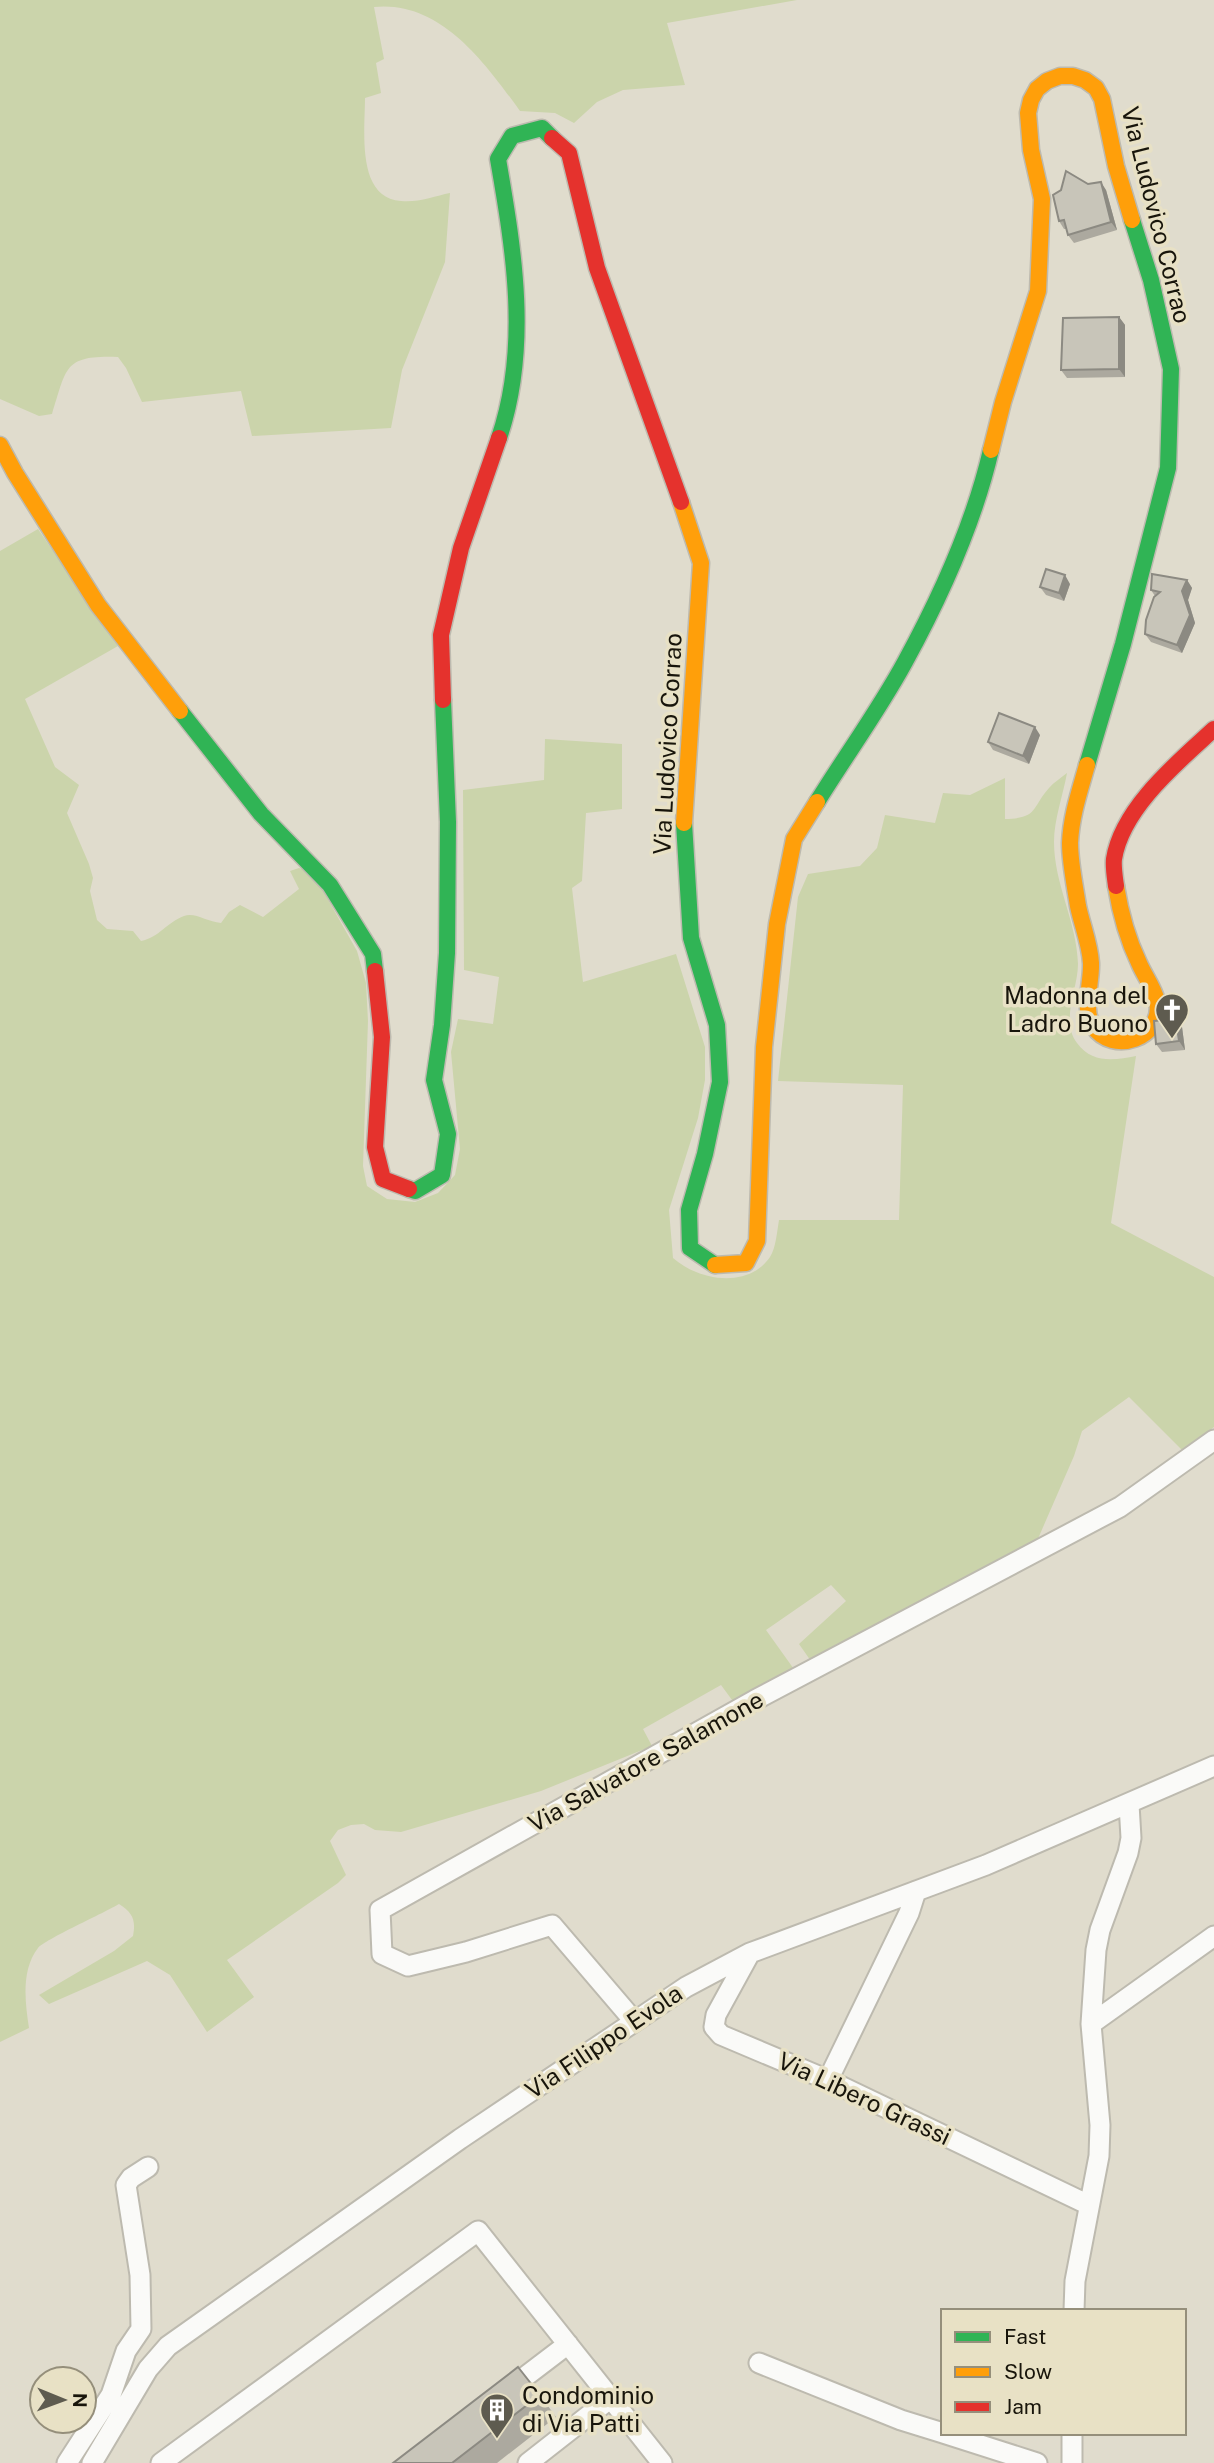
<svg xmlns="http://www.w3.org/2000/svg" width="1214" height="2463" viewBox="0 0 1214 2463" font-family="'Public Sans',sans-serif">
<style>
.grass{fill:#cbd4ab}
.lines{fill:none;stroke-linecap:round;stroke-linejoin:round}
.street-casing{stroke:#bdbaaf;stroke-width:23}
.fast-casing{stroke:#bdbaaf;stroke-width:19}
.slow-casing{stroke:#bdbaaf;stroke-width:19}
.jam-casing{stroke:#bdbaaf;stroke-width:19}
.street{stroke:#fafaf8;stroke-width:19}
.fast{stroke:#30b455;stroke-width:16}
.slow{stroke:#ff9f0a;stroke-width:16}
.jam{stroke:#e5322d;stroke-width:16}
.wall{fill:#aca99f}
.shaded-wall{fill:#8c8a82}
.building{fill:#c8c5b9;stroke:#8c8a82;stroke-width:2}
.labels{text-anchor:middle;stroke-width:7;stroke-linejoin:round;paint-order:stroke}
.street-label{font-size:24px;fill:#18150b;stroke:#e8e1c5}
.poi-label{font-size:24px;fill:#18150b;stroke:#e8e1c5;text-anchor:end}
</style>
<rect width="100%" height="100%" fill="#e0dccd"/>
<!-- grass -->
<path class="grass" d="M0,0H797L667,23L685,85L623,90L597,102L574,123L555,113L520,111C487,66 442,0 374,7L384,59L376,63L381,93L365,98C365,131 356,198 401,201C417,203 435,196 450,193L445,262L402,370L391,428L252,436L241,391L142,402L126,368L118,357C63,355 67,368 52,414L39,416L0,399Z
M38,529L118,646L25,699L55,767L79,785L67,813L89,864L93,878L90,891L97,920L107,929L133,931L141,941C160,937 167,922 184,916C195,912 207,922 221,923L229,912L240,905L263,917L299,889L290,871L299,868L313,873L357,951L366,983L368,1021L363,1166L367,1186L387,1199L415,1202L438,1193L455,1175L460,1149L451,1052L458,1019L493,1024L499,977L464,970L463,790L544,780L545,739L622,744V809L586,813L582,881L572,888L583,982L676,954L705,1047V1080L698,1118L669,1210L673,1258C699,1281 748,1289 770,1257C776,1248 777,1231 779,1220H899L903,1085L778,1081L798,897L808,874L860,866L877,848L885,815L935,823L943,793L970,795L1005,778V819C1039,818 1031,808 1049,788C1054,782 1061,778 1067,773C1063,795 1054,820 1054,842C1054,884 1077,922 1078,964C1078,989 1060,1021 1077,1043C1092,1064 1115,1060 1136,1056L1111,1223L1214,1277V1427L1182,1450L1129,1397L1082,1431L1074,1456L1037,1541L813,1664L799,1644L846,1601L831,1585L766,1630L796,1672L735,1704L721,1685L643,1729L652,1746L541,1791L401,1832L375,1830L364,1824L351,1825L338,1830L330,1841L346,1875L338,1883L227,1960L254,1997L207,2032L170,1975L147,1961L49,2004L39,1995L114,1951L133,1936C136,1920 133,1913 119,1904C106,1912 44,1940 38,1948C21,1970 25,2002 29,2028L0,2042V551Z"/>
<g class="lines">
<!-- street casing -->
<g class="street-casing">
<path id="street" d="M750,1953L716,2015L714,2027L721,2035L828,2080L1089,2205
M634,2021L552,1925L466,1952L408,1966L382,1954L380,1910L755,1700L1120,1507L1214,1440
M1091,2024L1214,1936
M828,2080L909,1913L916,1891
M1074,2311L1075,2281L1099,2156L1100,2125L1091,2024L1096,1950L1100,1930L1128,1853L1131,1838L1129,1804
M759,2363L901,2420L943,2433
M505,2392L568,2344
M943,2433L1037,2463
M1072,2433V2463
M67,2463L111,2395L126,2351L141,2329L140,2275L126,2185L131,2178L148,2167
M92,2463L148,2369L168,2346L460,2139L686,1987L750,1953L986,1865L1214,1766
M161,2463L478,2231L662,2463
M528,2463L611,2398"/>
</g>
<!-- fast casing -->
<g class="fast-casing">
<path id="fast" d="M499,438C530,347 514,251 498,159L512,136L542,128L552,138
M180,711L261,814L330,885L373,954L375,971
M1087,765L1123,644L1168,468L1171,369L1151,280L1132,220
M817,802C846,755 879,710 905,662C941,596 974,523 991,450
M684,823L691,938L717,1025L720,1082L705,1154L689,1210L690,1248L715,1265
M409,1189L415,1191L442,1175L448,1134L434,1080L442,1025L447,953L448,822L443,700"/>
</g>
<!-- slow casing -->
<g class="slow-casing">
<path id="slow" d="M0,445L15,473L98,605L180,711
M991,450L1003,402L1038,291L1042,199L1031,150L1028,113L1031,100L1037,89L1047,81L1060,76H1073L1085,80L1096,88L1102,99L1116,166L1132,220
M681,502L701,563L684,823
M1087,765C1080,790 1071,816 1070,843C1070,863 1075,886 1078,906C1082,925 1090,944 1091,963C1092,982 1082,1009 1093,1026C1112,1056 1165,1038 1157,1001C1154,988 1144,975 1139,963C1128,940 1120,911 1116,886
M715,1265L746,1263L757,1241L764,1047L777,924L794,839L817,802"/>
</g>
<!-- jam casing -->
<g class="jam-casing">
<path id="jam" d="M552,138L569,153L597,268L681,502
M443,700L441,635L461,548L499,438
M1116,886C1115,878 1113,867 1114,859C1122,808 1178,762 1214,729
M375,971L382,1037L375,1147L383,1179L409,1189"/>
</g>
<!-- street -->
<use href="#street" class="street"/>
<!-- fast -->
<use href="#fast" class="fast"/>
<!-- slow -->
<use href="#slow" class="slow"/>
<!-- jam -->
<use href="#jam" class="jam"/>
</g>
<!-- wall -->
<path class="wall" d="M1088,184L1106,190L1117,230L1074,243L1068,235L1067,229H1064L1059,221Z
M1119,317L1125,325V377L1067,378L1061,370Z
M1187,580L1192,588L1188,600L1195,623L1182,653L1151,642L1145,634L1155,596L1151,590Z
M1070,584L1064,601L1046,595L1040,587Z
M1040,735L1029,764L993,750L988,742Z
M1182,1027L1185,1050L1162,1052L1156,1044Z
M540,2395L556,2417L497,2463H393Z"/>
<!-- shaded-wall -->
<path class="shaded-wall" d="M1101,182L1106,190L1117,230L1111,222Z
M1119,317L1125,325V377L1119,369Z
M1065,575L1070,584L1064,601L1059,593Z
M1187,580L1192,588L1188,600L1195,623L1182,653L1177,645L1182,591Z
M1035,727L1040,735L1029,764L1023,756Z
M1176,1019L1182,1027L1185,1050L1179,1041Z"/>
<!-- building -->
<path class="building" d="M1066,171L1088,184L1101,182L1111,222L1068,235L1064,220L1059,221L1053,195L1061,190Z
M1119,317V369L1061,370L1063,318Z
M1046,569L1065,575L1059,593L1040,587Z
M1152,574L1187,580L1182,591L1190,615L1177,645L1145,634L1146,620L1154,597L1160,592L1151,590Z
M999,713L1035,727L1023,756L988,742Z
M1176,1019L1179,1041L1156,1044L1154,1021Z
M518,2367L540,2395L452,2463H393Z"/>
<!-- icons -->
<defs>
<g id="church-pin" transform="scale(1.75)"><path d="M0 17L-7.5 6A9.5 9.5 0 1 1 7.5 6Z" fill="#5e5b4f" stroke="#e8e1c5"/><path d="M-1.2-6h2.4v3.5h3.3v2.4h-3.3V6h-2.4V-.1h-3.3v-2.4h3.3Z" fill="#fff"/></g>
<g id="building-pin" transform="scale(1.75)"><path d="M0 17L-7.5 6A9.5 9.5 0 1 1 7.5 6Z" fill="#5e5b4f" stroke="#e8e1c5"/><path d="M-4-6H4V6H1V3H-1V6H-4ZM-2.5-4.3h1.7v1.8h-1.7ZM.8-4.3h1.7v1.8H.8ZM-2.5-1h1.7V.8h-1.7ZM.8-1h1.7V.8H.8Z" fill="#fff"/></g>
</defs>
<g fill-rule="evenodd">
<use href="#church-pin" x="1172" y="1010"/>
<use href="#building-pin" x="497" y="2410"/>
</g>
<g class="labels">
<!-- street labels -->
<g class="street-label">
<text transform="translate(1156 215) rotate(76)" y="8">Via Ludovico Corrao</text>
<text transform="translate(668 744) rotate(-87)" y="8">Via Ludovico Corrao</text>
<text transform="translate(646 1762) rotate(-29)" y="8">Via Salvatore Salamone</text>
<text transform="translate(604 2042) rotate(-34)" y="8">Via Filippo Evola</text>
<text transform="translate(864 2099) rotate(25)" y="8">Via Libero Grassi</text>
</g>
<!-- poi labels -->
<g class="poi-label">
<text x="1148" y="1004">Madonna del<tspan x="1148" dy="28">Ladro Buono</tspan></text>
<text x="522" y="2404" text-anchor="start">Condominio<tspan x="522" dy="28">di Via Patti</tspan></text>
</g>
</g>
<!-- legend -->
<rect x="941" y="2309" width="245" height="126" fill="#e8e1c5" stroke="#958f7b" stroke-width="2"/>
<rect x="955" y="2332" width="35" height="10" fill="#30b455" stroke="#958f7b" stroke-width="2"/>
<text x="1004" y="2344" font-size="21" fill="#18150b">Fast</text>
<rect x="955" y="2367" width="35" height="10" fill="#ff9f0a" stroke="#958f7b" stroke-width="2"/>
<text x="1004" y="2379" font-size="21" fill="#18150b">Slow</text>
<rect x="955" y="2402" width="35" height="10" fill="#e5322d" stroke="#958f7b" stroke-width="2"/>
<text x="1004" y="2414" font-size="21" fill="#18150b">Jam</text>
<!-- north arrow -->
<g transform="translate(63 2400) rotate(91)"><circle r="33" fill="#e8e1c5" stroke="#958f7b" stroke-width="2"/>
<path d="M0-5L12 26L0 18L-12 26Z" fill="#5e5b4f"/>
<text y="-10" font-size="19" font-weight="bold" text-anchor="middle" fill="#18150b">N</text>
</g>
</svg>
